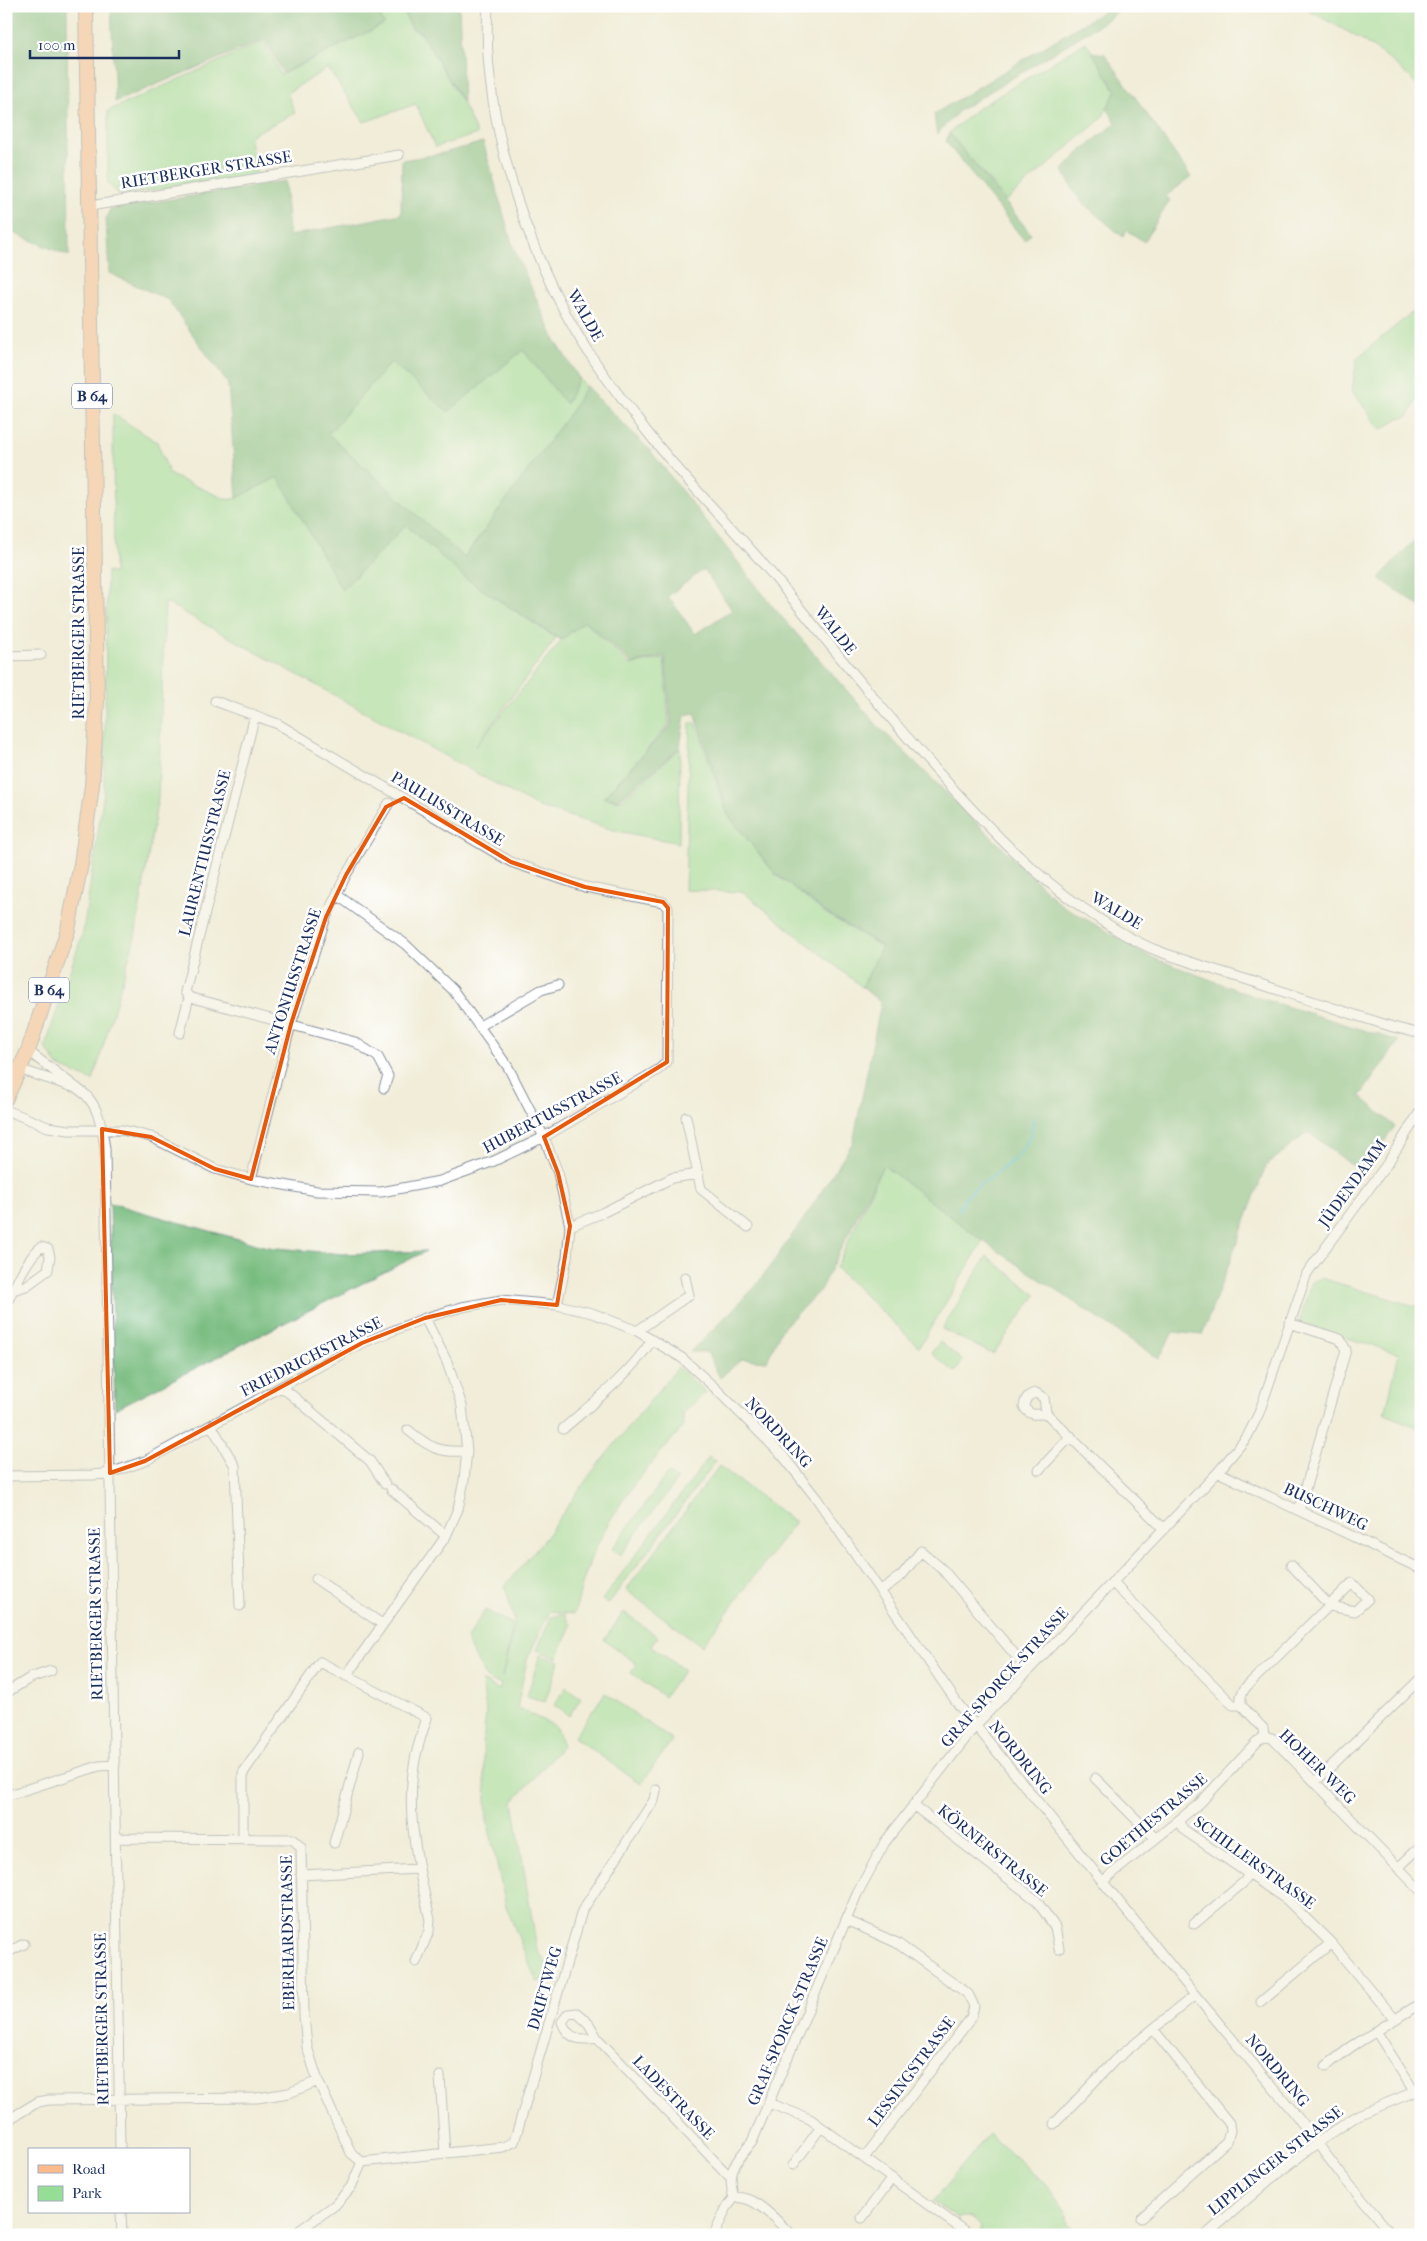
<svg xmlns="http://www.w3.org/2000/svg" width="1427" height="2241" viewBox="0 0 1427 2241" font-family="'IM FELL French Canon',serif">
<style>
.green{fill:#96dd96;stroke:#58867a}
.forest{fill:#78bc7f;stroke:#4a766e;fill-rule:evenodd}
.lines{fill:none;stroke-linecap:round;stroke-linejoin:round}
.stream{stroke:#4bb9c5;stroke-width:3}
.minor-casing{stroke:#868e9b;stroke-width:11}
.primary-casing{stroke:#868e9b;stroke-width:16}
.minor{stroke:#fff;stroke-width:9}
.primary{stroke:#fbbb8c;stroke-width:14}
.marked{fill:none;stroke:#e8590c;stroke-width:4;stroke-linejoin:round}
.labels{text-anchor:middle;stroke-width:5;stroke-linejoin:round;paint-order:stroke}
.shield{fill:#fff;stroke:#5f6d8e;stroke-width:1}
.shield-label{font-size:15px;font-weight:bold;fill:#1b2f5e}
.street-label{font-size:16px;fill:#1b2f5e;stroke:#fff}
</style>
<rect width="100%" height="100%" fill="#fff"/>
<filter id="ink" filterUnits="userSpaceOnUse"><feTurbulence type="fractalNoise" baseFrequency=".02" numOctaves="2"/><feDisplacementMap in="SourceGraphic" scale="10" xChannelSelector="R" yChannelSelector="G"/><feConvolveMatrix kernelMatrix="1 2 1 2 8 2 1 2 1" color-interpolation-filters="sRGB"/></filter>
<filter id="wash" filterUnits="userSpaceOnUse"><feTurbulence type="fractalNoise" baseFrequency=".0096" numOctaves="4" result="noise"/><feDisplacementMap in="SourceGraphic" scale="20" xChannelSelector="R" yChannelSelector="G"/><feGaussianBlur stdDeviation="1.12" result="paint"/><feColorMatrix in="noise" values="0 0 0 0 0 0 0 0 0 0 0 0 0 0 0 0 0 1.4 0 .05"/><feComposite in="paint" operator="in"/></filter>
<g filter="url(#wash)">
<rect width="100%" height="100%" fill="#f1edd8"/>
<!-- green -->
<path class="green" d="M394,6H400L412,29L421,33L463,104L477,134L435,147L416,104L364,122L328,68L287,93L295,113L249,136L257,176L119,195L108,184V111L264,41L281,75L384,24L379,13Z
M1300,6H1421V90C1386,49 1346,31 1300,6Z
M1086,42L1116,91L1102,118L1006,201L949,133L977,109Z
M1421,305V396L1418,395L1409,416L1399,418L1381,430L1352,391L1357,358Z
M523,350L566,403L579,378L586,386L572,410L464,558L328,434L391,362L448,411Z
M113,414L157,442L170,475L228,500L237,498L278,476L342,590L406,525L465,578L556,638L475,747L561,641L584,621L630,665L664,658L669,725L603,798L621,801L680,748L679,843L617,831L536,806L165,602L158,797L135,937L93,1081L58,1066L45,1047L83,932L104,792L107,571L114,574Z
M690,723H696L728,815L775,874L825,913L882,947L862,987L743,892L685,890Z
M883,1165L983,1241L919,1347L836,1268Z
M987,1256L1036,1295L993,1354L942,1329Z
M1321,1278L1421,1308V1429L1385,1414L1399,1354L1299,1323L1311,1282Z
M940,1342L963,1361L955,1372L931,1353Z
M678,1367L706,1392L683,1413V1427C650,1464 618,1500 597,1545C586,1566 581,1591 574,1614L550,1611L527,1659L517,1708L555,1726L563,1745L513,1802L537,1950L557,1978L549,1983L536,1981L506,1906L487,1819L483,1745L486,1711L482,1681L499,1690L501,1684L492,1682L486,1678L466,1640L485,1610L513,1624L502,1677L515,1624L505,1586L546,1537L592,1472Z
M709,1457L716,1461L608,1604L602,1600Z
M719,1466L795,1522L702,1646L626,1590Z
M668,1473L677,1480L620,1555L612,1549Z
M624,1612L658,1637L651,1646L684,1670L664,1697L631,1673L637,1664L604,1640Z
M564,1614L571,1625L557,1658L537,1650L551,1617Z
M540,1655L559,1661L545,1702L527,1696Z
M566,1687L581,1698L569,1716L554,1705Z
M605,1693L672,1740L641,1784L574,1737Z
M989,2134L1046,2184L1065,2211L1067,2224L1078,2235H981V2227C974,2218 969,2215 958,2218L933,2201Z"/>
<!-- forest -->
<path class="forest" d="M6,6H67L69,256L6,230Z
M111,6H392L379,13L384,24L283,73L265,39L115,102Z
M400,6H459L463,102L421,32L413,28Z
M1112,6H1125L1107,20L960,110L937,134L934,114Z
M1092,52L1105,54L1191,177L1166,196L1170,200L1144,242L1127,230L1123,237L1084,204L1075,193L1063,170L1083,149L1116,123L1107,108L1116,91Z
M949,133L1031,234L1024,240L946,142Z
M483,142L513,247L555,340L579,378L566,404L523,350L448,412L391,362L328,434L464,558L572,410L586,386L649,449L774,608L878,726L1060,904L1151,957L1253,996L1399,1041L1360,1096L1395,1126L1362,1173L1308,1132L1266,1166L1202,1335L1173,1332L1159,1359L983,1241L883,1165L820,1290L781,1330L767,1361L742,1359L720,1378L707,1352H690L755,1287L803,1220L853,1142L881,1003L862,987L882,946L825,912L775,873L728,815L695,713L685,715L680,747L619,800L604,797L671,725L665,656L632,664L585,621L561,640L465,578L406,525L342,590L278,477L237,498L228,384L168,300L109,273L106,218L110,209L285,181L289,236L401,214L402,160L444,153ZM704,569L732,610L695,634L668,596Z
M1421,533V607L1379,578Z
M110,1203L267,1247L342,1254L426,1251L115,1409Z"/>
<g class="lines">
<!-- stream -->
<path class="stream" d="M959,1210C961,1206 963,1200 966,1197C990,1171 1033,1161 1033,1119"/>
</g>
</g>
<g filter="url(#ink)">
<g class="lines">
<!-- minor casing -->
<g class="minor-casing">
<path id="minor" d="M488,6C481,111 523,241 576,332C598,369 625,404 652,438C694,491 744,538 786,591C838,655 889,718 945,780C987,826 1030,872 1083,908C1106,924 1132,941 1158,951C1188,962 1218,971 1248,980C1296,996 1345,1012 1393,1027L1421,1034
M90,206L399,155
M6,656L41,655
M337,895L405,944L453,990L508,1067L544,1137L558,1173L570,1226L567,1258L557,1305
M189,997L355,1042L378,1057L388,1076L384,1088
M480,1026L541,990L558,985
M180,1033L189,997L185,992L255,715
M28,1051L86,1095C100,1110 102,1129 105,1149L120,2150
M19,1069L73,1087
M6,1110L48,1127L69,1130H123L151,1137L215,1169L251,1179L317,1191L381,1192L440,1181L494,1161L544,1137L658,1070L667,1062L668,908L663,902L585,887L511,862L278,724L215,701
M686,1117L701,1189L748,1227
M251,1179L291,1024L326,917L346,875L389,803
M570,1226L602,1213L672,1178L698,1174
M6,1305C14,1288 27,1258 41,1247L48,1249L50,1257L48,1270L26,1286L13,1290
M1289,1323L1340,1339L1346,1350L1299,1510
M637,1331L689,1295L685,1277
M282,1387L370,1461L385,1484
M1046,1413C1036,1415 1030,1416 1024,1407C1025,1399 1027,1395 1036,1393L1044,1398L1046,1413L1164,1529
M211,1425L235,1466L240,1606
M563,1429C594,1402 629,1375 652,1340
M408,1430C430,1448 439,1453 467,1451
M1039,1470L1071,1436
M1218,1472L1421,1569
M6,1476L93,1475L110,1473L145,1461L362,1343L425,1318L462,1307L501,1300L557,1305L592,1313L637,1331L682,1358L714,1387L783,1456L817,1499L958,1704L1195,1995L1292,2110L1343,2177L1392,2235
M391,1489L446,1536
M316,1579L382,1624
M1112,1582L1233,1705H1241L1263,1728L1264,1737
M880,1591L902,1575L921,1551L943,1570L1028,1670
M346,1676L446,1536L458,1509L464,1480L467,1451L462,1406L447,1362L425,1318
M6,1693L30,1678L51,1671
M1241,1705V1696L1245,1688L1352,1583L1368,1599L1355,1611L1330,1606L1291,1565
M1264,1737L1272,1738L1421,1891
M1095,1778L1155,1838
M1315,1782L1421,1678
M6,1796L99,1766L115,1765
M913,1805L1036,1900L1055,1927L1059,1949
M1178,1821L1184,1830L1287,1900L1331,1943L1394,2018
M116,1838L292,1839L301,1847L304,2015L307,2047L318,2081L351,2153L362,2162
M243,1839V1773L320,1662L427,1718C422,1733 416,1750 414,1766C408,1801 413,1835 419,1869L301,1875
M334,1843L359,1752
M1398,1868L1421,1846
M1103,1881L1200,1803L1258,1741L1264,1737
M846,1920L897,1943L968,1994L974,2006L971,2018L864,2158
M1194,1924L1244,1882L1250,1873
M6,1953L24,1944
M416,1962L429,1931L430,1920L419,1869
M1261,2002L1331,1943
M562,2022L568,2014L577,2013L589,2024L597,2038L730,2177
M562,2022C568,2039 580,2041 597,2038
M1376,2031L1414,2091
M1326,2066L1351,2047L1421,2003
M440,2076L445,2153
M769,2103L810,2119L967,2233L965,2235
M6,2121L38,2102L49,2100L257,2098L289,2093L318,2081
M1054,2124L1115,2060L1195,1995
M793,2165L821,2127
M734,2198C726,2170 735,2163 752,2142L857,1894L885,1842L976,1725L1218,1472L1247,1437L1259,1413L1307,1273L1387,1164L1421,1110
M734,2198C755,2194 777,2222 792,2235
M121,2212L122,2235
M862,2218L892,2178
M1141,2218L1227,2141L1230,2131L1229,2123L1153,2029
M293,2235L335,2205L351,2187L362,2162L503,2147L514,2142L582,1911L654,1800L656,1790
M714,2235L727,2207L734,2198
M1206,2235L1268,2181L1317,2143L1358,2115L1421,2089"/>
</g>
<!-- primary casing -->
<g class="primary-casing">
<path id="primary" d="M6,1098L28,1051L68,929L81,864L92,786L97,700L86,6"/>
</g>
<!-- minor -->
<use href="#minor" class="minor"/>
<!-- primary -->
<use href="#primary" class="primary"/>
</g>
</g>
<!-- marked area -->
<path d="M0 0H1427V2241H0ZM404,798L511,862L585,887L663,902L668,908L667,1062L544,1137L558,1173L570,1226L557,1305L501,1300L425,1318L362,1343L145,1461L110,1473L102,1129L151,1137L215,1169L251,1179L291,1024L326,917L346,875L386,807Z" fill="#f1edd8" fill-opacity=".55" fill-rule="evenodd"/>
<path class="marked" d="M404,798L511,862L585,887L663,902L668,908L667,1062L544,1137L558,1173L570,1226L557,1305L501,1300L425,1318L362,1343L145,1461L110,1473L102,1129L151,1137L215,1169L251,1179L291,1024L326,917L346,875L386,807Z"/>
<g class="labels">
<!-- shield labels -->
<g class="shield">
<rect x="72" y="383.5" width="40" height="25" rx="4"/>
<rect x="29" y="977.5" width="40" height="25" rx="4"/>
</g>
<g class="shield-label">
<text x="92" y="401">B 64</text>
<text x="49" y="995">B 64</text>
</g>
<!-- street labels -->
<g class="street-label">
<text transform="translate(206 169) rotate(-9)" y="6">RIETBERGER STRASSE</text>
<text transform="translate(586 315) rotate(61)" y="6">WALDE</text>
<text transform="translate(836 630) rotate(52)" y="6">WALDE</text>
<text transform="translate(78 633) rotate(-90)" y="6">RIETBERGER STRASSE</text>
<text transform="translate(448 808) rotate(31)" y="6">PAULUSSTRASSE</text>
<text transform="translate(204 853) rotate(-76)" y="6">LAURENTIUSSTRASSE</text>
<text transform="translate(1117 910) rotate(31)" y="6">WALDE</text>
<text transform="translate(292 981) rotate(-72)" y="6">ANTONIUSSTRASSE</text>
<text transform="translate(552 1112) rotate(-28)" y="6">HUBERTUSSTRASSE</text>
<text transform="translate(1352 1183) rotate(-54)" y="6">JÜDENDAMM</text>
<text transform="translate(311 1356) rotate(-27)" y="6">FRIEDRICHSTRASSE</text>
<text transform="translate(779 1432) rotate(47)" y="6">NORDRING</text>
<text transform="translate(1326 1506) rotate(25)" y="6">BUSCHWEG</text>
<text transform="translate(95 1614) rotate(-91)" y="6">RIETBERGER STRASSE</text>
<text transform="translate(1004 1677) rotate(-48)" y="6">GRAF-SPORCK-STRASSE</text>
<text transform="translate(1021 1757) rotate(51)" y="6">NORDRING</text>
<text transform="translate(1318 1766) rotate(44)" y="6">HOHER WEG</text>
<text transform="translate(1153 1819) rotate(-40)" y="6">GOETHESTRASSE</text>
<text transform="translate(993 1850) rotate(39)" y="6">KÖRNERSTRASSE</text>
<text transform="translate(1255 1862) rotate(36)" y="6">SCHILLERSTRASSE</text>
<text transform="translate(287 1933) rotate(-91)" y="6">EBERHARDSTRASSE</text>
<text transform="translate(544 1988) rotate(-74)" y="6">DRIFTWEG</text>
<text transform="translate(101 2019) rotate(-91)" y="6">RIETBERGER STRASSE</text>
<text transform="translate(787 2021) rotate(-67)" y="6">GRAF-SPORCK-STRASSE</text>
<text transform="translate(1278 2070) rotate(50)" y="6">NORDRING</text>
<text transform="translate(911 2071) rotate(-53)" y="6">LESSINGSTRASSE</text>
<text transform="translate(674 2097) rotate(46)" y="6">LADESTRASSE</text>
<text transform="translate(1275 2160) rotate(-38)" y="6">LIPPLINGER STRASSE</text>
</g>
</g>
<!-- margin -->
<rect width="1427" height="2241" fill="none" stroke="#fff" stroke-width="25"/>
<!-- legend -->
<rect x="28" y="2148" width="162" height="65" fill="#ffffff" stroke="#a4acbf"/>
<rect x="38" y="2165" width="25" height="8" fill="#fbbb8c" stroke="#a4acbf"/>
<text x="72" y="2174" font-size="15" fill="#1b2f5e">Road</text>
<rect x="38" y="2186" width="25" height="15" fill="#96dd96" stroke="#a4acbf"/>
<text x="72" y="2198" font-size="15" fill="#1b2f5e">Park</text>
<!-- scale -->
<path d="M30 50v8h149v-8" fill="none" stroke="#1b2f5e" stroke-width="2.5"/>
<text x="38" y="50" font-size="15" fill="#1b2f5e" stroke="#ffffff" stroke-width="4" paint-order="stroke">100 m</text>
</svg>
